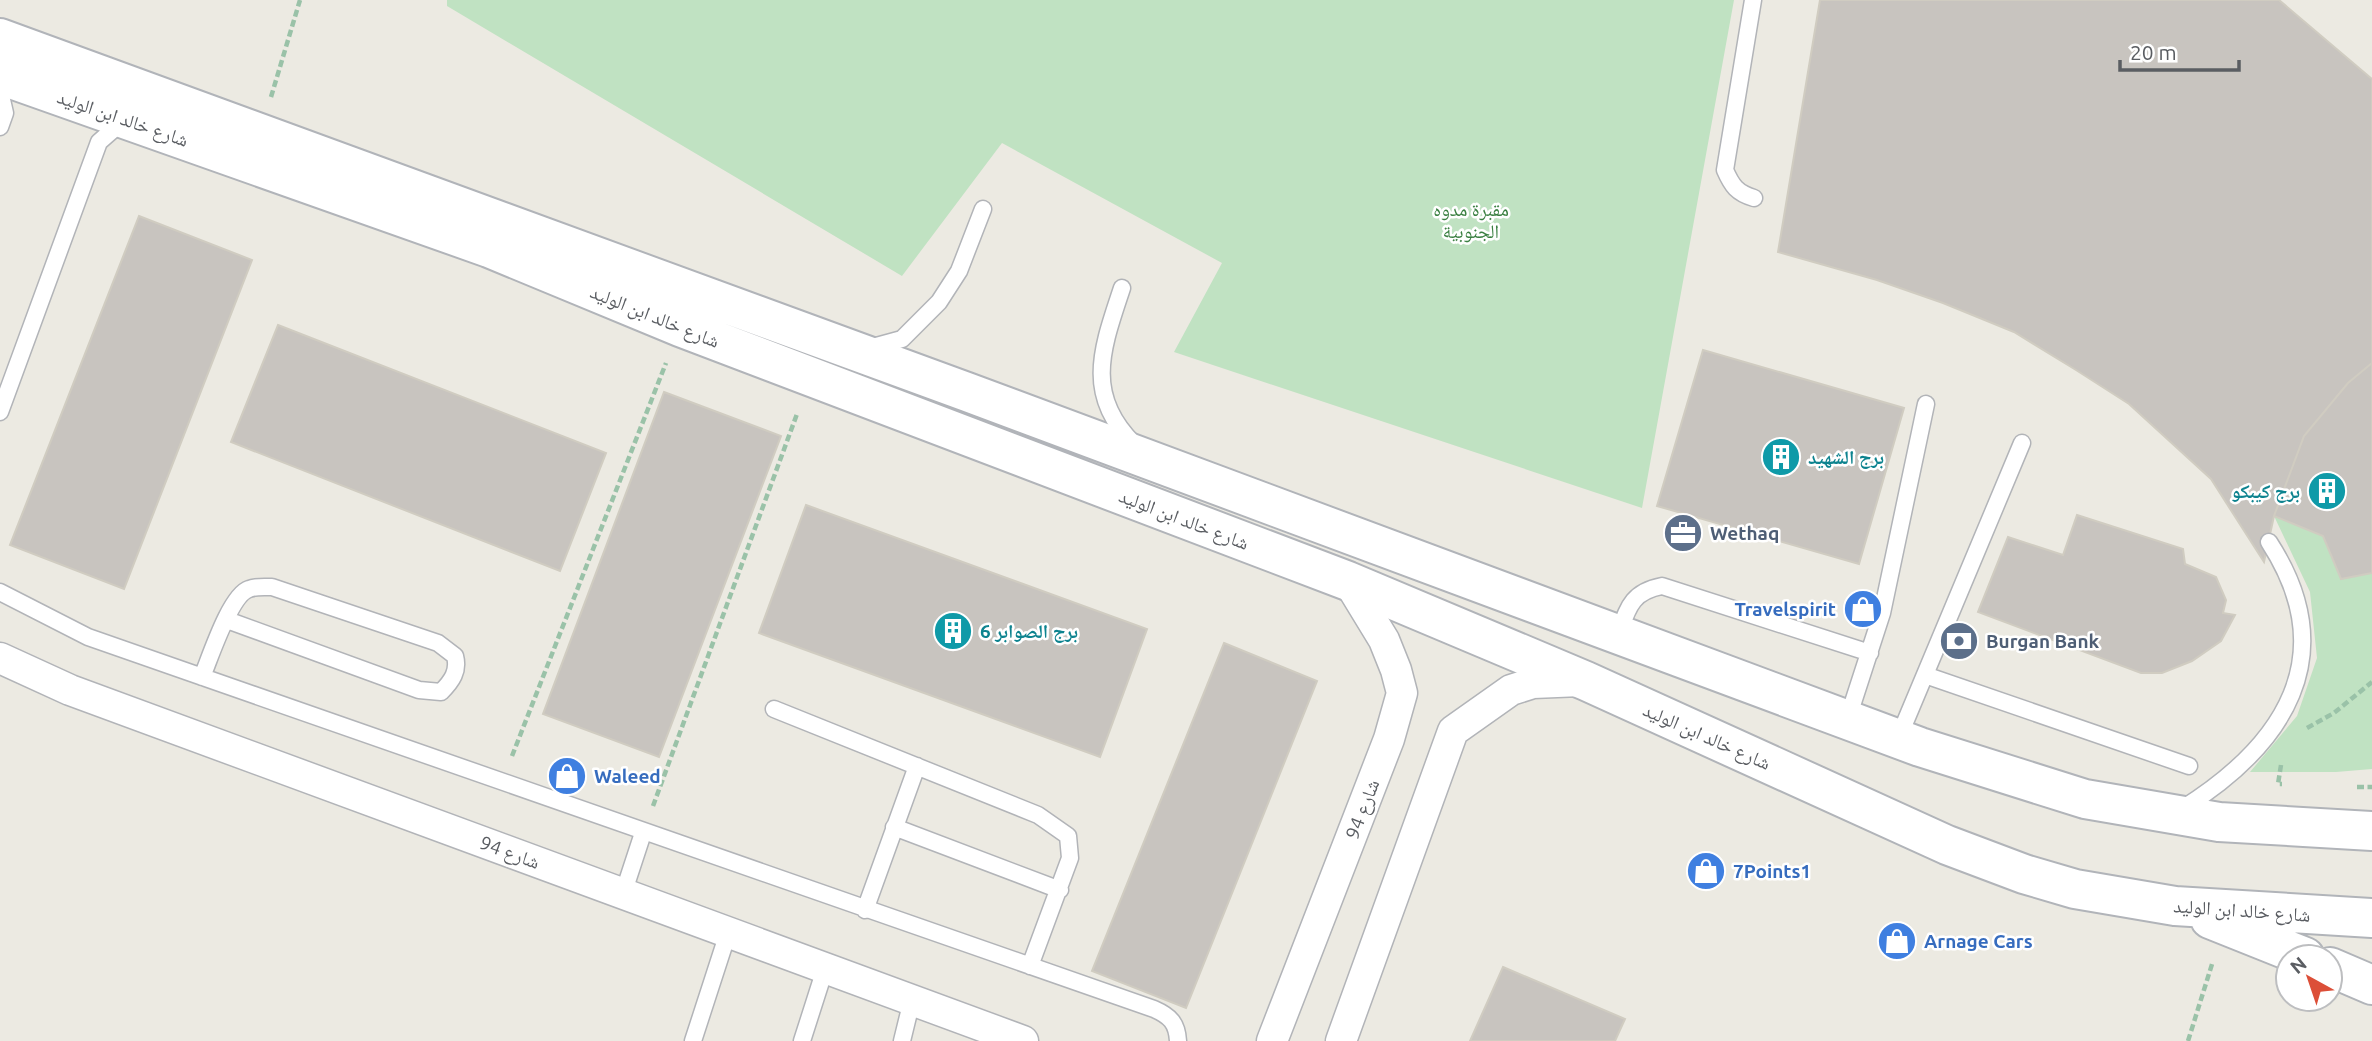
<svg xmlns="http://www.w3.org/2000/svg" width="2372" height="1041" viewBox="0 0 2372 1041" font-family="Ubuntu,'Noto Naskh Arabic',sans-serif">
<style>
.green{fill:#c0e2c2}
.building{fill:#c8c4bf;stroke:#d0ccc1;stroke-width:2}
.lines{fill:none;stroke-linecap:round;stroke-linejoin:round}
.lane-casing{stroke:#b2b4b8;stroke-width:19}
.street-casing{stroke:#b2b4b8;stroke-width:33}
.secondary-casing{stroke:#b1b4b9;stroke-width:42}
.path{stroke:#9ac2a8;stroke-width:4.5;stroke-dasharray:7 3.5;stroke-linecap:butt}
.lane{stroke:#fff;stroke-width:16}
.street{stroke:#fff;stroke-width:30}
.secondary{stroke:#fff;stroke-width:38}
.labels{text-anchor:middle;stroke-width:5;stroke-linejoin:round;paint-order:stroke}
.street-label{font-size:19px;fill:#5a5d62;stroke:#fff}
.park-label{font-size:19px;fill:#3b8042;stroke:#fff}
.culture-label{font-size:19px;font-weight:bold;fill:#0d838f;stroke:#fff;text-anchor:start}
.service-label{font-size:19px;font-weight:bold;fill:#4e5e75;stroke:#fff;text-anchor:start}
.shop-label{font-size:19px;font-weight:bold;fill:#366cbe;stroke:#fff;text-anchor:start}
</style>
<rect width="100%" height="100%" fill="#eceae2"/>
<!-- green -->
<path class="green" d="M447,0H1734L1642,508L1174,352L1222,263L1002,143L902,276L447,6Z
M2274,516L2323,536L2341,578L2372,573V769L2336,772H2250L2297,716L2317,658L2310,592Z"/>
<!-- building -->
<path class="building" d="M1820,0H2279L2372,79V363L2348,383L2304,436L2274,516L2264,562L2211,479L2129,404L2076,370L2014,332L1943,303L1877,280L1778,252Z
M139,216L252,260L124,589L10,545Z
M278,325L606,453L560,571L231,442Z
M1703,350L1904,408L1859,564L1657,506Z
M2372,363V573L2341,579L2323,536L2274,516L2304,436L2348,383Z
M664,392L781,436L659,757L543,714Z
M806,505L1147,629L1100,757L759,633Z
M2077,515L2183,549L2185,564L2216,577L2226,600L2223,613L2235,615L2221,641L2192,661L2162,673H2141L1978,612L2008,537L2063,555Z
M1224,643L1317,681L1186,1008L1092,971Z
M1503,967L1625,1019L1615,1041H1470Z"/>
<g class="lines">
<!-- lane casing -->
<g class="lane-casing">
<path id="lane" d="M1753,0L1725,170C1732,186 1737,193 1754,198
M0,91L5,113L0,127
M1122,288C1103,346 1083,394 1134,444
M869,348L902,339L939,302L959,271L983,209
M0,412L99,142L123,121
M0,592L88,637L1154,1009C1170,1016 1177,1023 1178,1041
M1618,635C1628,608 1631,592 1662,586L1870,653
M1925,675L2189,766
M202,677C210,658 230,595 249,589C256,586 265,587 272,587L438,643L455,656C459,671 452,681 441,692L419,690L227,620
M774,709L1038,815L1068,836L1070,858L1030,966
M1847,721L1882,613L1926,404
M1898,739L2022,443
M2182,809C2284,745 2343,656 2269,542
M894,827L1060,890
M623,894L643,833
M865,910L917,766
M693,1041L728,933
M802,1041L825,969
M902,1041L912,1000"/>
</g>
<!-- street casing -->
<g class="street-casing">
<path id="street" d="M0,658L70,690L1023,1041
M1272,1041L1389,739L1402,693L1396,670L1384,640L1348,581
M1341,1041L1453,731L1511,690L1533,683L1581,681"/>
</g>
<!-- secondary casing -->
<g class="secondary-casing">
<path id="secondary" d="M0,38L967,392L1920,747L2085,799L2219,822L2372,831
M0,75L489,248L680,327L1348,581L1586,681L1947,845L2024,874L2075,889L2175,906L2372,918
M2210,919L2305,957
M2330,967L2372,985"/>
</g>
<!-- path -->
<path class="path" d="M271,97L300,0
M2307,728L2334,713L2372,682
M512,756L666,363
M2281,765L2278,784H2282
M2357,787H2372
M653,806L797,414
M2188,1041L2213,961"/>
<!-- lane -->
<use href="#lane" class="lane"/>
<!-- street -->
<use href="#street" class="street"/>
<!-- secondary -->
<use href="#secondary" class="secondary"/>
</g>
<!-- icons -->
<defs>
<g id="building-disc" transform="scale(2.0125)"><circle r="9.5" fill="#0f9aa8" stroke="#fff"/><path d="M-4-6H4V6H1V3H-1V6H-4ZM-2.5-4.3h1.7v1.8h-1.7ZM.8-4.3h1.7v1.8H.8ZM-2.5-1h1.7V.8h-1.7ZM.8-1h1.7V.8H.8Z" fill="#fff"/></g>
<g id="office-disc" transform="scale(2.0125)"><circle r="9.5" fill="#5c6f8a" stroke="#fff"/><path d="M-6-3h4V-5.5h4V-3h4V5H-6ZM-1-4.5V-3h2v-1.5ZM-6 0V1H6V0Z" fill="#fff"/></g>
<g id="shop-disc" transform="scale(2.0125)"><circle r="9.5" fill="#3f7fe0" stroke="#fff"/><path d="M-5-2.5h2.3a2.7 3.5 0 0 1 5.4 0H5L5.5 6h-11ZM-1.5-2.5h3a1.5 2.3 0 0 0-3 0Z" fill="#fff"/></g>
<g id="bank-disc" transform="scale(2.0125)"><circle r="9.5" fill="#5c6f8a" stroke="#fff"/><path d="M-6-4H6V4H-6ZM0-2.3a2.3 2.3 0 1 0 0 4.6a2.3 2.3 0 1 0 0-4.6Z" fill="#fff"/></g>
</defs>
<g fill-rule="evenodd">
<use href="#building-disc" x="1781" y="457"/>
<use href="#building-disc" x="2327" y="491"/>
<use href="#office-disc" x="1683" y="533"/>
<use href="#shop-disc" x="1863" y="609"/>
<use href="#building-disc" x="953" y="631"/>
<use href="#bank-disc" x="1959" y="641"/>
<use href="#shop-disc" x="567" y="776"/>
<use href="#shop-disc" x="1706" y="871"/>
<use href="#shop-disc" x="1897" y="941"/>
</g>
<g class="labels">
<!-- street labels -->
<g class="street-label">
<text transform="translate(123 118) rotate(19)" y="7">شارع خالد ابن الوليد</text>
<text transform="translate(655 316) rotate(22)" y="7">شارع خالد ابن الوليد</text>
<text transform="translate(1184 519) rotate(21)" y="7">شارع خالد ابن الوليد</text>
<text transform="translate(1707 736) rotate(24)" y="7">شارع خالد ابن الوليد</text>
<text transform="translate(1362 809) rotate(-69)" y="7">شارع 94</text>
<text transform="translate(510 852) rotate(20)" y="7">شارع 94</text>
<text transform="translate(2242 910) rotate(4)" y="7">شارع خالد ابن الوليد</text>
</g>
<!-- park labels -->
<g class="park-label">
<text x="1471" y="216">مقبرة مدوه<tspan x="1471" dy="22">الجنوبية</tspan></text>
</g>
<!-- culture labels -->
<g class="culture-label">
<text x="1808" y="464">برج الشهيد</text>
<text x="2300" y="498" text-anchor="end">برج كيبكو</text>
<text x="980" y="638">برج الصوابر 6</text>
</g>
<!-- service labels -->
<g class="service-label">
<text x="1710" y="540">Wethaq</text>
<text x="1986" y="648">Burgan Bank</text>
</g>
<!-- shop labels -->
<g class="shop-label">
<text x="1836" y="616" text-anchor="end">Travelspirit</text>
<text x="594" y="783">Waleed</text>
<text x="1733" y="878">7Points1</text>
<text x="1924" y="948">Arnage Cars</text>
</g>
</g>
<!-- north arrow -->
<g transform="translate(2309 978) rotate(320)"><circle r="33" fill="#ffffff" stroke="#bdbec0" stroke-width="2"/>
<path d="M0-5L12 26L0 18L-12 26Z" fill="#dc4f38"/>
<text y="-10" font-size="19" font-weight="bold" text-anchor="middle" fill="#5a5d62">N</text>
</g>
<!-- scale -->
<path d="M2120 60v10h119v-10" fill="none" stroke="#5a5d62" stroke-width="3.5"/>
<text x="2130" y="60" font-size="21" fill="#5a5d62" stroke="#ffffff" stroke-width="5" paint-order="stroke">20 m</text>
</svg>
